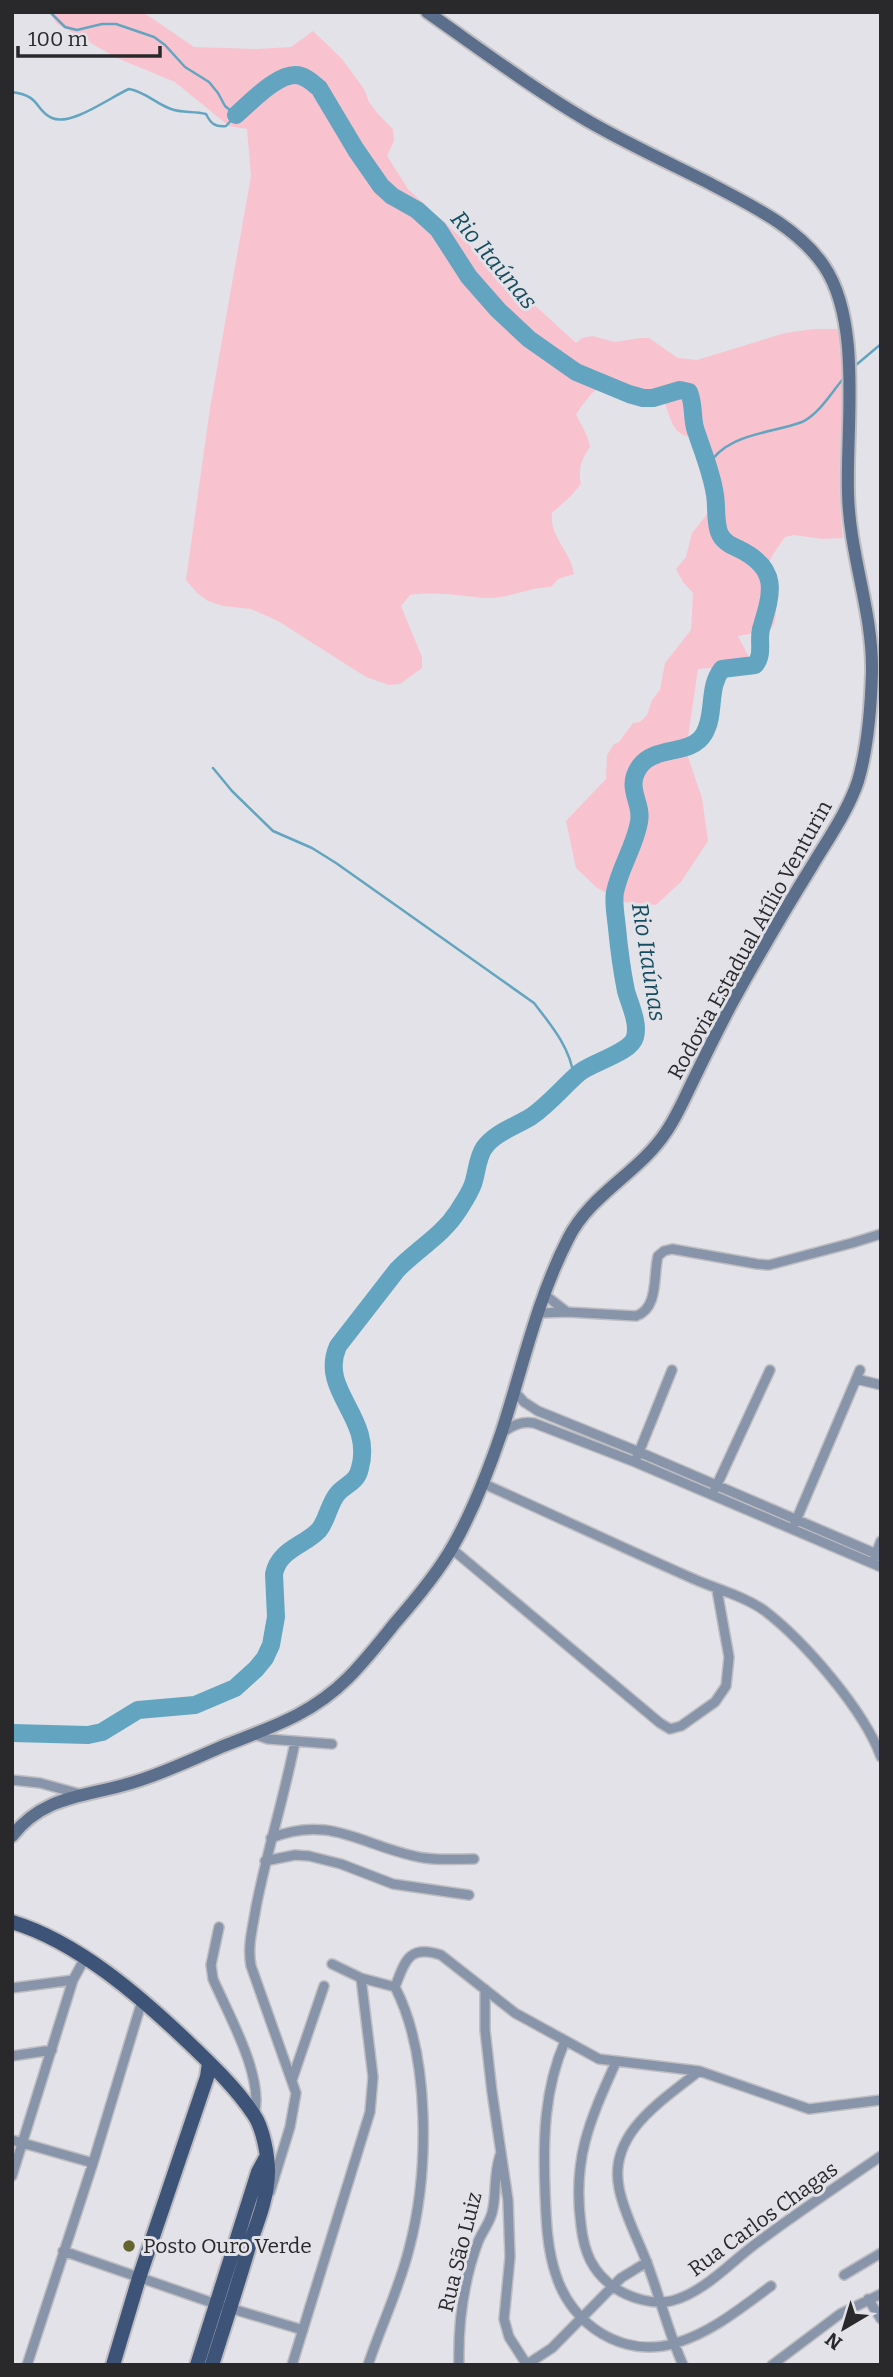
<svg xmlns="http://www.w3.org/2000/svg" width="893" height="2377" viewBox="0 0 893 2377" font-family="Bitter,serif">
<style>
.green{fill:#f8c3cf}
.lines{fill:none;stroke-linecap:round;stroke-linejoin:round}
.stream{stroke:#63a5c0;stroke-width:2.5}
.river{stroke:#63a5c0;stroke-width:18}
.minor-casing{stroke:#bebdc2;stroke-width:12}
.secondary-casing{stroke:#bebdc2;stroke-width:16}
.primary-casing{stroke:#bebdc2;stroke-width:18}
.minor{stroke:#8794a9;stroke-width:9}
.secondary{stroke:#5b6e8c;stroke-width:12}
.primary{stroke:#3d5377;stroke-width:14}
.poi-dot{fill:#656431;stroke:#e3e2e8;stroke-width:2.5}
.labels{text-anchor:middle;stroke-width:6;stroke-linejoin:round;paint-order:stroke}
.street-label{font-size:21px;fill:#29292b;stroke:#e3e2e8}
.poi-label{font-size:21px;fill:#29292b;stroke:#e3e2e8;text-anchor:start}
.water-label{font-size:23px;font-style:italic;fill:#154d60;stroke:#e3e2e8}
</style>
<rect width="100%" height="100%" fill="#e3e2e8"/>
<!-- green -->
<path class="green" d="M49,12H143L194,47L257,49L291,47L313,31L342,59L364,89L369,102L378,114L393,129L394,141L387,156L408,189L576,343L582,338L592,336L615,342L640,338H649L678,358L697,360L785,333L813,329H839C847,398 834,469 843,538L822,539L794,535L785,537C772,557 758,568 779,589C770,633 787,627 738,636L753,665L698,669L686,751L702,798L708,841L681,882L656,905L622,902L596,887L576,868L566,821L606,779L607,755L614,744L619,742L633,723L640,722L647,715L652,700L660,690L665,663L691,630L693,593L683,582L676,569L686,557L692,533L716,503L706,447L708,440C661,437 678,417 657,392C647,391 637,393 628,392C621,391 619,386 613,384C599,378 583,405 576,414L587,436L590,447C581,460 578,468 581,484L571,496L552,513C549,536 571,552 574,574L558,579L551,587C530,587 508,599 486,598C460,596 436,591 410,595L401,606L422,657V668L400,684L389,685L366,677L278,621L251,609L223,606L208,601L197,593L186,580L210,408L251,176L247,129L229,126L175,82L117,58L57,24Z"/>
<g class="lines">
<!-- stream -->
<path class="stream" d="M12,92C42,96 34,110 52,118C71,127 112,96 129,89C146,92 156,104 171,109C181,113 194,111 206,114C211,124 215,127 226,126L236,115L225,106L218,93L209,82L185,67L165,45L154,37L116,24H102L77,30L65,27L50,12
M856,365L881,344
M707,467C726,433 770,434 802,422C819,414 831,393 843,379
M213,768L232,791L273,831L312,848L336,863L534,1003C552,1026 571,1049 574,1078"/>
<!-- river -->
<path class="river" d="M12,1733L88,1735L102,1732L138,1710L195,1705L235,1688L256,1669L265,1658L271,1645L276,1617L274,1574C279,1549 304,1546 319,1530C328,1519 329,1502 339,1492C348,1483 357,1482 360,1468C374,1417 318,1391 338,1346L397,1270C417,1249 442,1236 458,1211C463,1203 470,1193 473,1184C477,1173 477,1158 484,1148C495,1132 517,1126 532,1116C549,1104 563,1087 579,1073C592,1062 631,1053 635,1037C639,1023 630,1005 626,991C622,971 619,949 617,928C616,917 613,903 615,892C620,867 635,846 639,822C643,802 624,788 640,766C656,745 691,756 704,734C716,714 707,688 722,669L755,665C764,654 758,642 761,629C772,593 780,569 739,549C730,545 722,541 719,532C715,520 717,508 715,495C712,473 702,450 695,428C692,417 694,404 689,392L680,390L653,398H643L629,394L576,372L529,339L498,310L469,277L438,229L417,210L392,196L381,186L356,150L319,88C314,84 308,78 301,76C281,69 250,103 236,115"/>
<!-- minor casing -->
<g class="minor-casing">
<path id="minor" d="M545,1295L567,1312
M539,1313L567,1312L636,1316C659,1308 653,1276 658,1256L664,1251L672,1249L757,1264L769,1265L852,1243L881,1234
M856,1379L881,1385
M514,1391L524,1402L538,1411L639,1452L881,1556
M502,1433C513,1425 521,1421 534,1423L635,1462L881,1567
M637,1457L672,1370
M482,1483C551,1514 619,1546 687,1576C712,1588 743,1595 765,1611C805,1642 864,1710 881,1757
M715,1489L770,1370
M795,1523L860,1370
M452,1549L660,1723L670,1729L681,1726L715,1702L726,1686L729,1657L717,1590
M874,1559L881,1541
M253,1734L268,1739L332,1744
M12,1780L40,1783L80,1794
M271,1838C329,1815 360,1844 414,1856C433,1861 454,1859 474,1859
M265,1861L295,1855L309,1856L341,1864L393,1884L469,1895
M219,1927L211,1965L213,1979C229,2016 265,2078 254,2116
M332,1964L361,1978L395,1987
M395,1987C405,1961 409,1944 441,1955L515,2013L599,2059L699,2071L809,2109L881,2100
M12,1988L73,1980
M485,1989V2030L492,2092L508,2200L510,2257L504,2319L509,2337L527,2365
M565,2041C544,2090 543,2139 545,2191C546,2219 547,2249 556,2275C572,2326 624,2359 676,2343C712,2332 741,2308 771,2286
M12,2056L52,2050
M616,2062C590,2120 572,2159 581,2225C584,2252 592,2272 615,2288C630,2298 653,2305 671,2301C703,2293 729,2264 754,2245C795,2214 839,2185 881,2156
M292,2080L324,1986
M12,2140L93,2163
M12,2176L73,1980L85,1958
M270,2192L290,2127L296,2093L251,1966C247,1946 253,1927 256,1907C267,1851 284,1798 295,1742
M63,2251L216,2304L303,2330
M844,2275L881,2253
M868,2299L881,2319
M27,2365L93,2163L142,2001
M292,2365L370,2112L373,2077L361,1978
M368,2365C381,2326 399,2289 409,2249C429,2174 431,2057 395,1987
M459,2365C458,2324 464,2280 478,2242C482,2232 489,2224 492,2213C497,2194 493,2177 500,2155
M526,2365L552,2348L621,2278L647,2262
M683,2365C668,2332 660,2297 647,2263C638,2239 624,2214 619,2188C608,2133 662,2101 699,2071
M772,2365L840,2314L881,2294"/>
</g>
<!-- secondary casing -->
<g class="secondary-casing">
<path id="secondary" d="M12,1836C44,1795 85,1797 131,1783C162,1774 191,1760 221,1747C268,1728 310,1716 348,1678C365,1661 380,1642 395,1623C416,1599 438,1573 453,1546C473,1511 488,1472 501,1434C522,1370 537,1299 568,1239C590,1194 639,1173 666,1132C675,1119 682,1104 689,1089C703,1060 717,1031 732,1003C758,956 784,911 812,866C828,839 848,811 858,781C868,747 871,707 872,672C873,611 849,554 848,492C846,426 862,322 824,266C797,226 748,204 707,182C667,162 626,143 588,121C532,88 480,49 427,12"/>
</g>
<!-- primary casing -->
<g class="primary-casing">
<path id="primary" d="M12,1922C78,1942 141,1997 190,2044C213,2066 237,2089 254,2115C263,2128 268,2156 268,2171C268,2196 258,2221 250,2243C238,2284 225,2324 212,2365
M113,2365L139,2278L207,2077L209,2063
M197,2365L258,2172L265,2159"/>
</g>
<!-- minor -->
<use href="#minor" class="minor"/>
<!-- secondary -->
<use href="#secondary" class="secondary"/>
<!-- primary -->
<use href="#primary" class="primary"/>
</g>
<!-- markers -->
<circle class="poi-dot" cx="129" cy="2246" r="7"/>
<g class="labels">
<!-- street labels -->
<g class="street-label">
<text transform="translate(750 940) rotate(-61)" y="7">Rodovia Estadual Atílio Venturin</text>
<text transform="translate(763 2219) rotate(-36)" y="7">Rua Carlos Chagas</text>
<text transform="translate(460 2252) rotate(-76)" y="7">Rua São Luiz</text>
</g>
<!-- poi labels -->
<g class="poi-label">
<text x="143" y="2253">Posto Ouro Verde</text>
</g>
<!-- water labels -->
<g class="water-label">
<text transform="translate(494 260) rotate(50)" y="8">Rio Itaúnas</text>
<text transform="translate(649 962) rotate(81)" y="8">Rio Itaúnas</text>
</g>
</g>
<!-- border -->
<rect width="893" height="2377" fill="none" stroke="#29292b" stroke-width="28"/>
<!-- north arrow -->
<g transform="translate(844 2328) rotate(218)" stroke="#e3e2e8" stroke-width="5" paint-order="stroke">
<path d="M0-5L12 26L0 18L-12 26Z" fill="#29292b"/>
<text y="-10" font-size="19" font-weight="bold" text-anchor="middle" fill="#29292b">N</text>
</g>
<!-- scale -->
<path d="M18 46v10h142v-10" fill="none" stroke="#29292b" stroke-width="3.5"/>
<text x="28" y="46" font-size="21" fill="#29292b" stroke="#e3e2e8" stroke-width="5" paint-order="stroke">100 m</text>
</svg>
